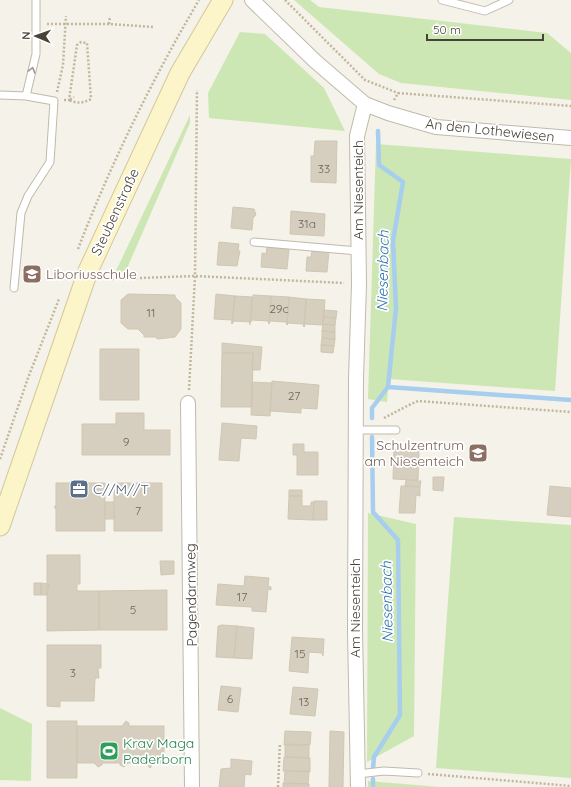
<svg xmlns="http://www.w3.org/2000/svg" width="571" height="787" viewBox="0 0 571 787" font-family="Quicksand,sans-serif">
<style>
.green{fill:#cce7b3}
.lines{fill:none;stroke-linecap:round;stroke-linejoin:round}
.stream{stroke:#a7cdef;stroke-width:4.5}
.building{fill:#d6cebf;stroke:#d0c7b2}
.lane-casing{stroke:#c0baac;stroke-width:9}
.street-casing{stroke:#c0baac;stroke-width:16}
.secondary-casing{stroke:#d3c89a;stroke-width:21}
.path{stroke:#c1b79d;stroke-width:2.5;stroke-dasharray:2 2;stroke-linecap:butt}
.lane{stroke:#fff;stroke-width:7}
.street{stroke:#fff;stroke-width:14}
.secondary{stroke:#fdf5ca;stroke-width:19}
.oneway{stroke:#9a9892}
.labels{text-anchor:middle;stroke-width:3.5;stroke-linejoin:round;paint-order:stroke}
.number-label{font-size:12px;fill:#6c665a}
.street-label{font-size:14px;fill:#484338;stroke:#fff}
.education-label{font-size:14px;fill:#785e54;stroke:#fff;text-anchor:start}
.service-label{font-size:14px;fill:#4e5e75;stroke:#fff;text-anchor:start}
.leisure-label{font-size:14px;fill:#27864d;stroke:#fff;text-anchor:start}
.water-label{font-size:15px;font-style:italic;fill:#3273b3;stroke:#fff}
</style>
<rect width="100%" height="100%" fill="#f4f2e9"/>
<!-- green -->
<path class="green" d="M294,0H310L319,7L547,33L571,53V100L401,83L379,74Z
M240,32L265,34L324,88L345,131L209,118L208,93Z
M190,115V123L125,273H115Z
M376,144L571,159L555,391L389,379L387,402L368,399Z
M368,513L416,524L414,736L367,762Z
M454,517L571,525V778L436,768Z
M0,708L32,724L31,781L0,780Z
M368,781L440,787H368Z"/>
<g class="lines">
<!-- stream -->
<path class="stream" d="M388,387L571,400
M372,418V408L388,387L396,308L393,241L403,182L379,165L378,131
M372,437L373,512L398,540L400,715L374,757L373,769
M373,779V787"/>
</g>
<!-- building -->
<path class="building" d="M315,141H337L336,183L311,182V156H314Z
M233,207L254,209L256,215L253,218L252,230L231,228Z
M291,211L325,214L324,236L290,234Z
M219,242L239,244L238,251H240L237,266L217,265Z
M267,247L289,249L287,269L261,267L262,253L266,254Z
M312,250L329,251L327,272L306,271L307,257H311Z
M128,294L175,295V297L181,303V329L175,337L158,339L155,337H144V335L138,329H128L121,323V300Z
M216,294L235,296L232,324V320L214,319Z
M253,295L271,296L269,324L268,321L252,320L250,323Z
M235,296L252,297L250,325V322L234,321L232,324Z
M271,296L289,297L287,325L286,322L270,321L269,324Z
M289,297L306,299L304,327L303,324L288,323L287,325Z
M306,299L325,300L323,325L305,324L304,327Z
M324,310L337,311L336,318L323,317Z
M323,317L336,318L335,325L323,324Z
M323,324L335,325V332L322,331Z
M322,331L335,332V339L322,338Z
M322,338L335,339L334,346L321,345Z
M222,343L262,347L260,370H252L253,353H222Z
M321,345L334,346L333,353L321,352Z
M100,349H139V400H100Z
M222,353H253L252,407H221Z
M272,381L319,385L317,409L301,408V413L270,411Z
M252,382L272,383L270,416L251,415Z
M116,413H144V430H170V455H82V424H116Z
M222,423L257,426L256,439L241,438L239,461L219,460Z
M293,444H304V452H318V475H297V455H293Z
M394,449L419,450L418,480L393,479Z
M433,477H444L443,491L433,490Z
M406,480L421,481L420,487L405,486Z
M56,483H105V531H56V509L54,507L56,505Z
M114,483H162V531H114Z
M401,486L420,487V496L416,495L415,513H399Z
M550,486L571,488V517L547,515Z
M289,490H302V496H289Z
M289,496H302V506H311V502H314L313,520L288,519Z
M314,501H327V520H313Z
M105,502H114V519H105Z
M47,555H80V584H77V591H99V630L47,631Z
M160,561H174V574L161,575Z
M245,576L269,578L268,586L271,587V590L268,589L266,612L252,611V607L216,605L218,584L244,586Z
M34,583H41V595H34Z
M41,583L49,584L47,595H41Z
M167,590V630H99V591Z
M222,625L237,626L234,658L216,657L218,626Z
M237,626L254,628L252,659L234,658Z
M292,637L324,639L323,656L322,653L309,652L308,673L289,671Z
M47,645H101V668H98L99,678H95L94,701H60V707L47,706Z
M221,686L241,688L238,712L218,710Z
M293,687L318,689L315,716L290,714Z
M47,721H77V778H47Z
M126,721L129,723V726H164V740H166L168,744L166,748H164V763H154L150,768L146,763H128L124,767L120,765V763H102V765L98,767L94,763H77V726H122Z
M285,731L311,732L310,745H284Z
M330,731L344,732L343,787H329Z
M285,744L309,745V758L285,757Z
M284,757L310,758V772L283,771Z
M231,759L252,761L251,775L245,774L244,787H219L221,769L231,768Z
M285,771H309L308,784H284Z
M283,783L309,784V787H283Z"/>
<g class="lines">
<!-- lane casing -->
<g class="lane-casing">
<path id="lane" d="M442,0L485,11L509,0
M0,95L26,96L36,54V0
M254,242L358,251
M14,288L21,213L28,196L50,162L54,101L26,96
M355,430H396
M358,774L384,771L418,773"/>
</g>
<!-- street casing -->
<g class="street-casing">
<path id="street" d="M252,0L315,61L365,104L388,113L436,127L571,138
M188,403L192,787
M358,787L355,630L356,378L359,284L357,136L365,104"/>
</g>
<!-- secondary casing -->
<g class="secondary-casing">
<path id="secondary" d="M0,526L88,271L180,73L223,0"/>
</g>
<!-- path -->
<path class="path" d="M285,0L365,80L398,93
M47,24H109L154,27
M109,24L110,16
M57,92L63,65L66,16
M64,100H69L77,45L81,42L87,43L91,99C84,103 77,104 69,100L74,97
M394,100L398,93L571,106
M78,249C111,163 152,80 199,0
M112,279L195,276L344,283
M189,390L195,276L197,90
M384,418L409,405L418,401L571,412
M0,459L28,378L59,299
M428,774L571,786
M278,787L280,743"/>
<!-- lane -->
<use href="#lane" class="lane"/>
<!-- street -->
<use href="#street" class="street"/>
<!-- secondary -->
<use href="#secondary" class="secondary"/>
</g>
<!-- one-way arrows -->
<defs><path id="oneway-chevron" d="M-2-3.5L2.5 0L-2 3.5" fill="none" stroke-width="1.6" stroke-linecap="round" stroke-linejoin="round"/></defs>
<use class="oneway" href="#oneway-chevron" transform="translate(32 70) rotate(-75)"/>
<!-- icons -->
<defs>
<g id="school-square" transform="scale(1)"><rect x="-9" y="-9" width="18" height="18" rx="4" fill="#8d6e63" stroke="#fff"/><path d="M0-5L7-2L0 1L-7-2ZM-4 1L0 2.5L4 1V4Q0 6-4 4Z" fill="#fff"/></g>
<g id="office-square" transform="scale(1)"><rect x="-9" y="-9" width="18" height="18" rx="4" fill="#5c6f8a" stroke="#fff"/><path d="M-6-3h4V-5.5h4V-3h4V5H-6ZM-1-4.5V-3h2v-1.5ZM-6 0V1H6V0Z" fill="#fff"/></g>
<g id="stadium-square" transform="scale(1)"><rect x="-9" y="-9" width="18" height="18" rx="4" fill="#2e9e5b" stroke="#fff"/><path d="M0-5a6.5 5 0 1 0 0 10a6.5 5 0 1 0 0-10ZM-3.5-1.8h7v3.6h-7Z" fill="#fff"/></g>
</defs>
<g fill-rule="evenodd">
<use href="#school-square" x="32" y="274"/>
<use href="#school-square" x="478" y="453"/>
<use href="#office-square" x="79" y="489"/>
<use href="#stadium-square" x="109" y="751"/>
</g>
<g class="labels">
<!-- number labels -->
<g class="number-label">
<text x="324" y="173">33</text>
<text x="307" y="228">31a</text>
<text x="279" y="313">29c</text>
<text x="151" y="317">11</text>
<text x="294" y="400">27</text>
<text x="126" y="446">9</text>
<text x="138" y="515">7</text>
<text x="242" y="601">17</text>
<text x="133" y="614">5</text>
<text x="300" y="658">15</text>
<text x="73" y="677">3</text>
<text x="230" y="703">6</text>
<text x="304" y="706">13</text>
</g>
<!-- street labels -->
<g class="street-label">
<text transform="translate(490 130) rotate(6)" y="5">An den Lothewiesen</text>
<text transform="translate(358 190) rotate(-90)" y="5">Am Niesenteich</text>
<text transform="translate(115 212) rotate(-65)" y="5">Steubenstraße</text>
<text transform="translate(191 595) rotate(-91)" y="5">Pagendarmweg</text>
<text transform="translate(355 608) rotate(-90)" y="5">Am Niesenteich</text>
</g>
<!-- education labels -->
<g class="education-label">
<text x="46" y="279">Liboriusschule</text>
<text x="464" y="450" text-anchor="end">Schulzentrum<tspan x="464" dy="16">am Niesenteich</tspan></text>
</g>
<!-- service labels -->
<g class="service-label">
<text x="93" y="494">C//M//T</text>
</g>
<!-- leisure labels -->
<g class="leisure-label">
<text x="123" y="748">Krav Maga<tspan x="123" dy="16">Paderborn</tspan></text>
</g>
<!-- water labels -->
<g class="water-label">
<text transform="translate(383 271) rotate(-89)" y="5">Niesenbach</text>
<text transform="translate(387 602) rotate(-91)" y="5">Niesenbach</text>
</g>
</g>
<!-- north arrow -->
<g transform="translate(36 36) rotate(272)" stroke="#ffffff" stroke-width="3" paint-order="stroke">
<path d="M0-3L7 15L0 10L-7 15Z" fill="#484338"/>
<text y="-6" font-size="11" font-weight="bold" text-anchor="middle" fill="#484338">N</text>
</g>
<!-- scale -->
<path d="M427 34v6h116v-6" fill="none" stroke="#484338" stroke-width="2"/>
<text x="433" y="34" font-size="12" fill="#484338" stroke="#ffffff" stroke-width="3" paint-order="stroke">50 m</text>
</svg>
